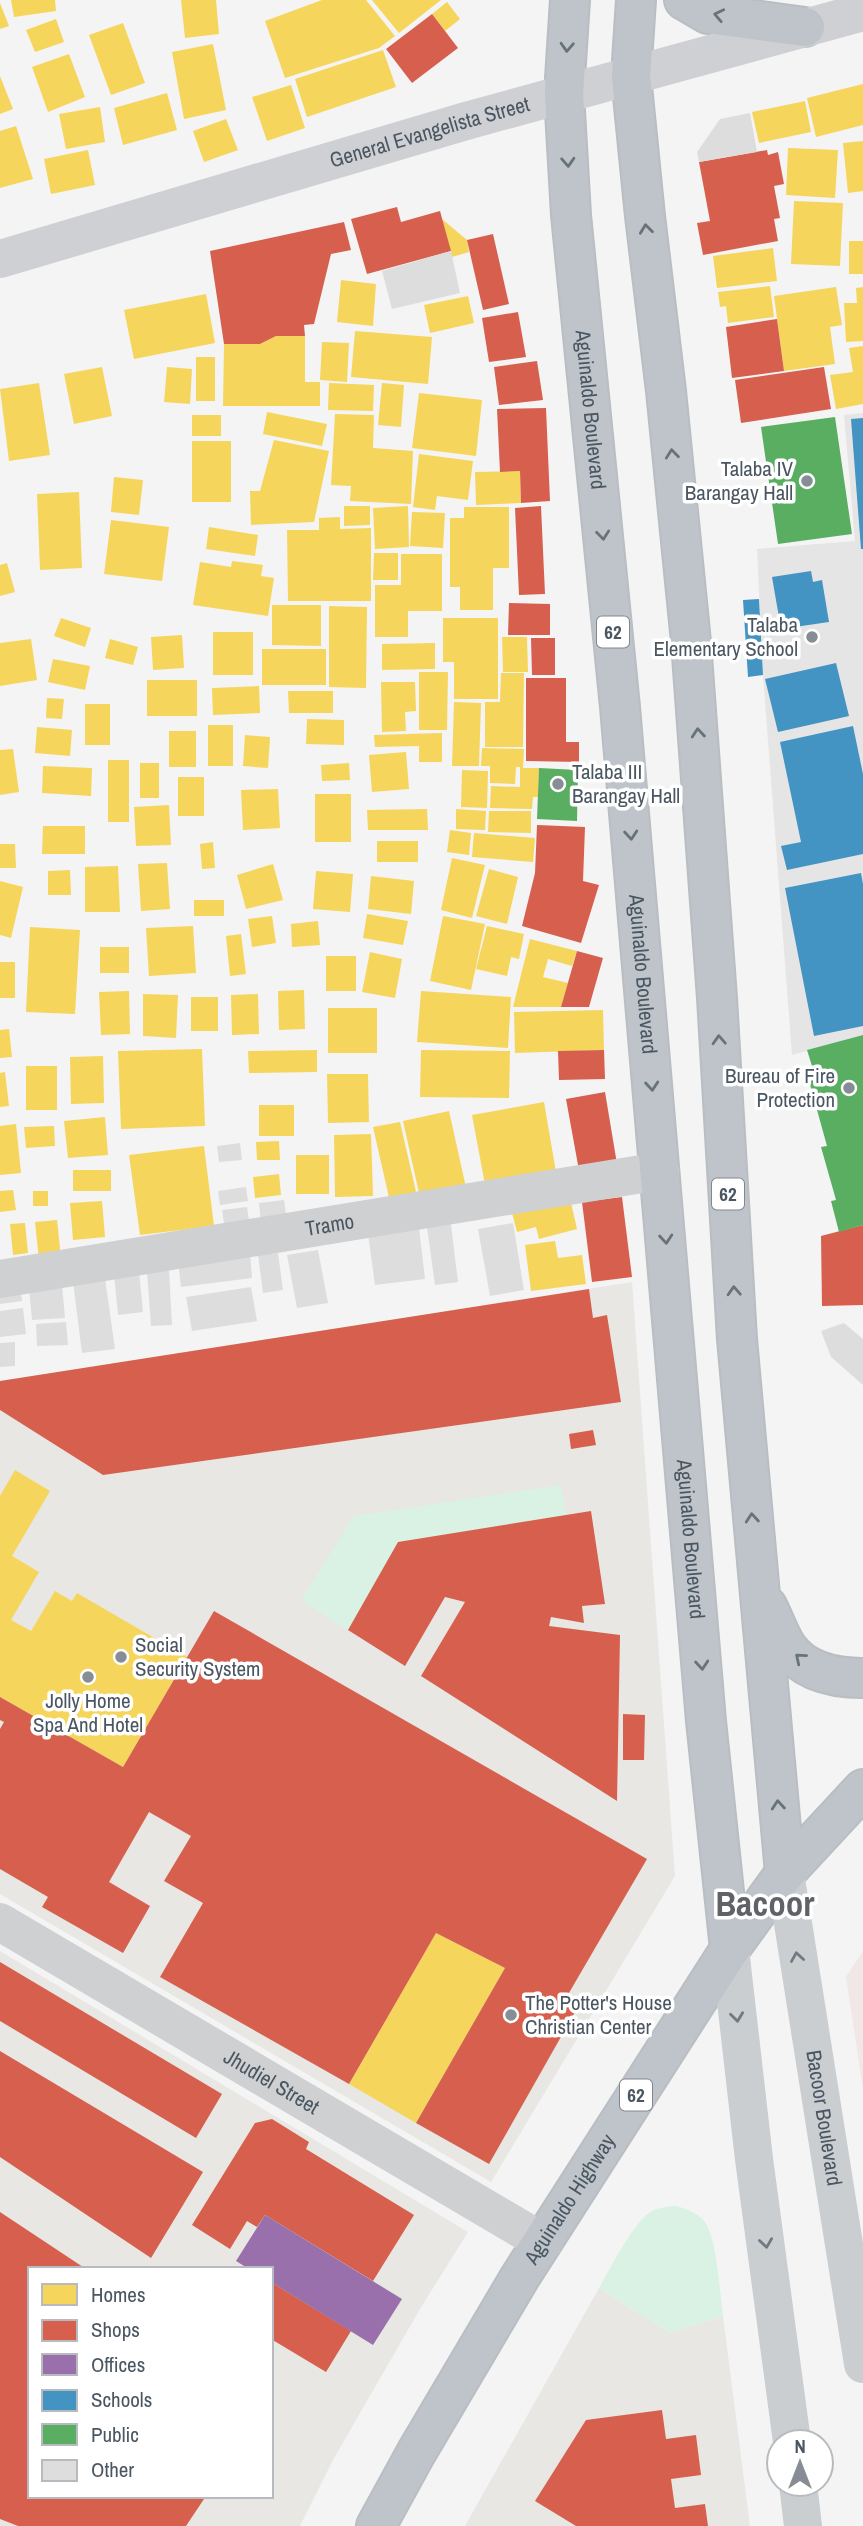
<svg xmlns="http://www.w3.org/2000/svg" width="863" height="2526" viewBox="0 0 863 2526" font-family="'Archivo Narrow',sans-serif">
<style>
.commercial{fill:#e8e7e3;fill-rule:evenodd}
.education{fill:#e6e5e6}
.medical{fill:#f1e7e6}
.green{fill:#d9f2e3}
.homes{fill:#f6d55c}
.shops{fill:#d6604d}
.offices{fill:#9970ab}
.schools{fill:#4393c3}
.public{fill:#5aae61}
.building{fill:#ddddde}
.lines{fill:none;stroke-linecap:round;stroke-linejoin:round}
.highway-casing{stroke:#b9bec3;stroke-width:42}
.street{stroke:#ced0d2;stroke-width:38}
.secondary{stroke:#ced0d4;stroke-width:38}
.primary{stroke:#caced1;stroke-width:38}
.highway{stroke:#bec4c9;stroke-width:38}
.oneway{stroke:#67727b}
.oneway2{stroke:#707a83}
.poi-dot{fill:#868d94;stroke:#fff;stroke-width:2.5}
.labels{text-anchor:middle;stroke-width:7;stroke-linejoin:round;paint-order:stroke}
.shield{fill:#fff;stroke:#808990;stroke-width:2}
.shield-label{font-size:19px;font-weight:bold;fill:#4a5661}
.street-label{font-size:21px;fill:#4a5661;stroke:#fff}
.poi-label{font-size:21px;fill:#4a5661;stroke:#fff;text-anchor:end}
.town-label{font-size:35px;font-weight:bold;fill:#5f6368;stroke:#fff}
</style>
<rect width="100%" height="100%" fill="#f4f4f4"/>
<!-- commercial -->
<path class="commercial" d="M632,1282L675,1876L491,2182L0,1894V1381Z
M0,1951L468,2232L420,2309L333,2460L300,2526H0ZM30,2269H271V2496H30Z
M599,2288L670,2333L723,2316L750,2526H465Z"/>
<!-- education -->
<path class="education" d="M863,413V1035L792,1055L763,675L757,549L855,541L844,415Z"/>
<!-- medical -->
<path class="medical" d="M863,1951V2089L846,1977Z"/>
<!-- green -->
<path class="green" d="M561,1485L566,1516L398,1542L348,1630L301,1600L354,1516Z
M676,2206C687,2209 698,2213 705,2222C717,2239 720,2294 723,2316L670,2333L599,2288C610,2269 632,2225 649,2213C658,2207 666,2207 676,2206Z"/>
<!-- homes -->
<path class="homes" d="M11,0H55L56,11L14,17Z
M181,0H216L219,34L185,38Z
M322,0H366L395,36L379,48L285,78L265,21Z
M372,0H441L399,33Z
M447,2L460,19L445,31L432,14Z
M0,3L9,26L0,29Z
M56,19L64,42L35,52L26,30Z
M123,23L145,83L111,95L89,35Z
M213,44L226,110L184,119L172,52Z
M383,50L396,87L307,117L295,79Z
M69,54L85,97L48,112L32,67Z
M0,76L13,109L0,114Z
M863,84V125L816,137L807,98Z
M291,85L305,128L267,141L252,97Z
M167,93L177,130L123,145L114,108Z
M805,101L811,132L759,143L752,112Z
M100,107L105,142L66,149L59,114Z
M226,119L238,150L204,162L193,131Z
M16,126L33,179L0,188V131Z
M863,141V191L848,193L843,143Z
M788,148L838,150L835,198L786,195Z
M88,150L95,185L51,194L44,159Z
M794,201L843,203L840,266L791,264Z
M442,219L467,240L469,252L452,257Z
M849,241H863V274H849Z
M773,248L777,281L717,288L713,256Z
M341,280L376,284L373,326L337,322Z
M770,286L774,317L728,323L726,306L720,307L718,292Z
M836,287L842,325L830,327L835,364L784,371L774,296Z
M863,287V341L846,342L844,303H857L856,288Z
M206,294L215,343L134,359L124,310Z
M468,296L474,323L430,333L424,305Z
M355,331L432,337L428,384L351,377Z
M276,336H305V382H320V406H223L224,344H260Z
M322,342L349,343L347,382L320,380Z
M863,346V404L836,409L830,375L853,372L849,348Z
M196,357H215V401H196Z
M102,367L112,416L74,424L64,374Z
M167,367L192,369L190,404L164,402Z
M39,383L50,455L9,461L0,389Z
M329,383L374,385L373,411L328,410Z
M382,383L404,385L401,427L378,425Z
M419,393L482,400L476,456L412,448Z
M267,412L327,424L322,446L263,434Z
M335,414L374,415L373,448L413,451L411,504L350,501L351,486L331,485Z
M192,415H221V436H192Z
M274,440L329,451L314,522L251,525L250,491H260Z
M192,441H231V502H192Z
M419,454L473,461L468,500L437,496L435,510L413,507Z
M520,471L521,503L476,505L475,472Z
M114,477L143,480L139,515L111,512Z
M79,492L82,568L40,570L37,494Z
M344,506H370V525L344,526Z
M408,506L409,547L375,549L373,508Z
M464,507H509V568H493V610H460V587H450V518H464Z
M412,512L445,513L443,548L410,546Z
M340,517V529L371,528V601H288L287,530H319V518Z
M111,520L169,527L162,581L104,574Z
M209,527L258,535L255,556L206,549Z
M374,553H398V580H373Z
M401,554H442V611H408V637H375V585H401Z
M232,561L263,565L261,576L274,578L268,616L193,605L200,562L231,567Z
M7,563L15,592L0,596V565Z
M272,605H321V646L272,645Z
M329,606L367,607L366,688L329,687Z
M61,618L91,628L85,647L54,636Z
M443,618H498V699H454V662H443Z
M213,632H253V675H213Z
M182,635L184,668L153,670L151,637Z
M502,637H527L528,672H503Z
M31,639L37,680L0,686V643Z
M110,639L138,647L133,665L105,658Z
M435,643V669L382,670V644Z
M262,649H326V685H262Z
M53,659L90,666L85,690L48,682Z
M419,672H448L447,730H419Z
M501,673H524L523,747H485V702H500Z
M147,680H197V716H147Z
M381,682H415L416,711L405,712L406,731L382,732Z
M259,686L260,713L213,715L212,688Z
M288,691H333V713H289Z
M47,698L64,699L62,719L46,718Z
M454,702L481,703L479,766H452Z
M85,704H110V745H85Z
M307,719L344,720V745L306,744Z
M208,725H233V766H208Z
M37,727L72,730L70,756L35,753Z
M169,731H196V767H169Z
M442,733V762H419V746L375,747L374,735Z
M245,735L270,737L268,768L243,766Z
M482,748L524,749L523,768H539L538,797H533L532,809L490,808L491,786L520,787V767H516L515,784L490,783V766H481Z
M13,749L19,792L0,795V750Z
M406,752L409,789L372,792L369,755Z
M108,760H129V822H108Z
M140,763H159V798H140Z
M349,763L350,780L322,781L321,765Z
M43,766L92,768L91,796L42,793Z
M462,770L488,771L487,808L461,807Z
M178,777H204V816H178Z
M278,789L280,828L243,830L241,790Z
M315,794H351V842H315Z
M169,805L171,845L136,846L134,807Z
M427,809L428,830H368L367,810Z
M456,809L486,811L485,830L456,829Z
M489,811H531V833L488,832Z
M43,826H85V854H42Z
M450,830L471,833L469,855L447,852Z
M474,833L535,838L533,862L472,857Z
M377,841H418V862H377Z
M213,842L215,868L202,869L200,844Z
M0,844H15L16,868H0Z
M452,858L485,865L472,918L441,910Z
M167,863L170,909L141,911L138,864Z
M273,864L283,900L246,909L237,875Z
M118,866L120,912H85V867Z
M489,869L518,877L507,924L476,916Z
M70,870L71,895H48V871Z
M316,871L353,874L350,912L313,909Z
M371,876L414,881L411,914L368,909Z
M0,881L23,887L11,938L0,935Z
M194,900H224V916H194Z
M367,914L408,921L403,945L363,938Z
M272,916L276,943L252,947L248,919Z
M443,916L485,924L471,990L430,981Z
M318,921L320,945L292,947L291,924Z
M193,926L196,973L149,976L146,928Z
M487,926L524,934L519,959L511,957L507,976L476,969Z
M30,927L80,930L75,1014L26,1012Z
M241,934L246,974L230,976L226,936Z
M530,939L577,951L572,966L548,959L543,977L568,983L561,1007H513Z
M100,947H129V973H100Z
M370,952L402,959L395,998L362,992Z
M326,956H356V991H326Z
M0,962H15V998H0Z
M304,990L305,1029L279,1030L278,991Z
M129,991L130,1034L101,1035L99,992Z
M421,991L511,997L508,1048L417,1042Z
M143,994L178,995L176,1038L143,1036Z
M258,994L259,1034L232,1035L231,995Z
M191,997H218V1031H191Z
M328,1008H377V1053H328Z
M603,1010L604,1050L515,1053L514,1012Z
M9,1029L12,1057L0,1058V1030Z
M202,1049L205,1126L121,1129L118,1051Z
M317,1050V1072L249,1073L248,1051Z
M421,1050L510,1051L509,1098L420,1097Z
M103,1056L104,1103L71,1104L70,1057Z
M26,1066H57V1110H26Z
M5,1072L9,1106L0,1107V1073Z
M327,1074H368L369,1122L328,1123Z
M544,1102L556,1172L486,1190L472,1115Z
M259,1105H294V1136H259Z
M449,1111L467,1192L421,1202L403,1121Z
M105,1117L108,1155L68,1158L64,1121Z
M400,1122L417,1196L390,1202L373,1127Z
M16,1124L21,1173L0,1175V1126Z
M54,1126L55,1146L26,1148L24,1127Z
M371,1134L373,1196L335,1197L334,1135Z
M279,1141L280,1160H257L256,1142Z
M204,1146L214,1226L140,1235L129,1155Z
M296,1155H329V1194H296Z
M73,1170H111V1191H73Z
M279,1174L281,1195L255,1198L253,1177Z
M13,1190L16,1210L0,1212V1191Z
M33,1191H48V1206H33Z
M569,1194L577,1229L539,1239L536,1227L517,1232L511,1209Z
M102,1201L105,1237L73,1240L70,1203Z
M57,1220L61,1258L39,1260L35,1222Z
M25,1223L28,1253L13,1255L10,1224Z
M555,1241L558,1258L582,1255L586,1284L531,1291L525,1245Z
M15,1470L50,1491L12,1556L39,1572L11,1620L31,1631L55,1591L72,1601L77,1593L187,1657L123,1767L0,1697V1496Z
M436,1933L505,1968L416,2123L349,2084Z"/>
<!-- shops -->
<path class="shops" d="M432,14L458,48L412,83L386,49Z
M767,150L768,155L778,152L784,184L774,186L780,218L774,219L778,241L703,255L697,223L710,221L699,162Z
M397,207L401,222L440,211L451,251L367,274L351,219Z
M344,222L351,250L331,254L314,324L304,325L305,336H276L260,344H224L210,251Z
M493,234L509,304L483,310L467,240Z
M518,312L526,357L489,362L482,318Z
M777,319L784,371L732,378L726,327Z
M537,361L543,400L499,405L494,367Z
M824,367L831,409L741,423L735,380Z
M546,408L550,501L521,503L520,471L500,472L497,409Z
M541,506L545,594L519,595L515,508Z
M509,603L550,604V635H508Z
M531,638H555V675H532Z
M526,678H566V742H579V762L526,761Z
M537,825L585,827L583,881L599,885L581,943L522,926L535,873Z
M577,951L603,958L589,1007H561Z
M604,1050L605,1079L559,1080L558,1051Z
M605,1092L618,1170L580,1176L566,1099Z
M622,1197L632,1277L592,1282L582,1202Z
M863,1225V1305L822,1306L821,1236Z
M589,1289L593,1318L607,1315L621,1402L103,1475L0,1410V1381Z
M593,1430L596,1445L571,1449L569,1434Z
M591,1511L605,1604L582,1606L584,1623L551,1617L549,1626L620,1635L617,1801L421,1676L465,1602L445,1597L405,1666L348,1630L398,1542Z
M214,1611L647,1859L566,1998L579,2005L489,2164L416,2123L505,1968L436,1933L349,2084L160,1977L203,1903L164,1881L191,1836L149,1812L109,1882L150,1906L123,1953L42,1907L48,1897L0,1869V1729L4,1722L0,1720V1697L123,1767Z
M623,1714L645,1715L644,1760H623Z
M0,1962L222,2094L196,2138L0,2021Z
M0,2051L203,2172L151,2258L0,2157Z
M272,2119L309,2142L306,2149L414,2215L373,2281L265,2215L257,2227L247,2221L230,2249L192,2225L255,2123Z
M0,2212L86,2269H30V2496H206L186,2526H18L0,2519Z
M271,2282L351,2331L326,2372L271,2339Z
M662,2410L666,2439L696,2435L701,2475L671,2479L675,2508L705,2504L708,2526H576L535,2501L586,2420Z"/>
<!-- offices -->
<path class="offices" d="M265,2215L402,2299L373,2345L271,2282V2269H249L236,2261Z"/>
<!-- schools -->
<path class="schools" d="M863,418V549H861L851,419Z
M811,571L813,582L822,580L829,622L781,629L772,577Z
M759,599L763,675L748,677L743,600Z
M836,663L849,716L778,732L765,679Z
M853,726L863,774V854L787,870L781,846L801,842L780,742Z
M861,873L863,884V1026L814,1036L785,888Z"/>
<!-- public -->
<path class="public" d="M835,417L852,534L778,544L761,427Z
M539,768L578,770L577,821L537,819Z
M863,1035V1225L839,1232L831,1201L836,1200L821,1147L827,1146L809,1081L816,1079L807,1050Z"/>
<!-- building -->
<path class="building" d="M750,113L757,152L699,162L697,152L720,119Z
M451,251L460,293L392,309L382,271Z
M240,1143L242,1160L219,1162L217,1146Z
M246,1187L248,1201L220,1205L218,1191Z
M284,1200L287,1222L261,1225L259,1203Z
M247,1207L250,1227L225,1230L222,1210Z
M450,1217L458,1282L435,1285L426,1220Z
M513,1223L524,1290L490,1296L478,1229Z
M419,1228L425,1279L375,1285L368,1234Z
M318,1250L328,1303L297,1308L287,1255Z
M250,1252L252,1278L181,1287L178,1261Z
M278,1253L283,1290L263,1293L258,1255Z
M169,1270L172,1325L151,1326L147,1272Z
M139,1271L143,1312L118,1315L114,1274Z
M105,1278L115,1349L82,1353L73,1282Z
M62,1285L65,1318L32,1320L29,1288Z
M20,1286L22,1301L0,1304V1289Z
M251,1287L257,1321L192,1331L186,1297Z
M23,1308L26,1334L0,1337V1311Z
M66,1322L68,1345L37,1346L36,1324Z
M844,1323L863,1339V1385L831,1357L821,1331Z
M15,1342V1366L0,1367V1343Z"/>
<g class="lines">
<!-- highway casing -->
<g class="highway-casing">
<g id="highway">
<path id="s5" d="M570,0L564,94L571,215L620,707L706,1721L730,1949"/>
<path d="M636,0L631,76L645,216L666,391L691,642L717,998L737,1339L785,1873"/>
<path d="M684,0L708,14L805,27"/>
<path d="M767,1606C774,1619 779,1635 787,1647C804,1672 835,1678 863,1678"/>
<path id="s6" d="M376,2526L416,2453L520,2277L730,1949L785,1873L863,1789"/>
</g>
</g>
<!-- street -->
<g class="street">
<path id="s1" d="M0,1279L660,1171"/>
<path id="s2" d="M0,1922L543,2242"/>
</g>
<!-- secondary -->
<path class="secondary" id="s3" d="M0,259L466,121L863,12"/>
<!-- primary -->
<g class="primary">
<path id="s4" d="M785,1873L863,2364"/>
<path d="M730,1949L754,2159L792,2442"/>
<path d="M798,2484L803,2526"/>
</g>
<!-- highway -->
<use href="#highway" class="highway"/>
</g>
<!-- one-way arrows -->
<defs><path id="oneway-chevron" d="M-2-3.5L2.5 0L-2 3.5" fill="none" stroke-width="1.6" stroke-linecap="round" stroke-linejoin="round" transform="scale(1.75)"/></defs>
<g class="oneway">
<use href="#oneway-chevron" transform="translate(719 15) rotate(-168)"/>
<use href="#oneway-chevron" transform="translate(567 47) rotate(93)"/>
<use href="#oneway-chevron" transform="translate(568 162) rotate(87)"/>
<use href="#oneway-chevron" transform="translate(646 229) rotate(-97)"/>
<use href="#oneway-chevron" transform="translate(672 454) rotate(-96)"/>
<use href="#oneway-chevron" transform="translate(603 535) rotate(84)"/>
<use href="#oneway-chevron" transform="translate(698 733) rotate(-95)"/>
<use href="#oneway-chevron" transform="translate(631 835) rotate(85)"/>
<use href="#oneway-chevron" transform="translate(719 1040) rotate(-93)"/>
<use href="#oneway-chevron" transform="translate(652 1086) rotate(85)"/>
<use href="#oneway-chevron" transform="translate(666 1239) rotate(85)"/>
<use href="#oneway-chevron" transform="translate(734 1291) rotate(-93)"/>
<use href="#oneway-chevron" transform="translate(752 1518) rotate(-95)"/>
<use href="#oneway-chevron" transform="translate(800 1658) rotate(-140)"/>
<use href="#oneway-chevron" transform="translate(702 1665) rotate(85)"/>
<use href="#oneway-chevron" transform="translate(778 1805) rotate(-95)"/>
</g>
<g class="oneway2">
<use href="#oneway-chevron" transform="translate(797 1957) rotate(-99)"/>
<use href="#oneway-chevron" transform="translate(737 2017) rotate(83)"/>
<use href="#oneway-chevron" transform="translate(766 2243) rotate(82)"/>
</g>
<!-- markers -->
<g class="poi-dot">
<circle cx="807" cy="481" r="7"/>
<circle cx="812" cy="637" r="7"/>
<circle cx="558" cy="784" r="7"/>
<circle cx="849" cy="1088" r="7"/>
<circle cx="121" cy="1657" r="7"/>
<circle cx="88" cy="1677" r="7"/>
<circle cx="511" cy="2015" r="7"/>
</g>
<g class="labels">
<!-- shield labels -->
<g class="shield">
<rect x="597" y="616.5" width="32" height="31" rx="5"/>
<rect x="712" y="1178.5" width="32" height="31" rx="5"/>
<rect x="620" y="2079.5" width="32" height="31" rx="5"/>
</g>
<g class="shield-label">
<text x="613" y="639">62</text>
<text x="728" y="1201">62</text>
<text x="636" y="2102">62</text>
</g>
<!-- street labels -->
<g class="street-label">
<text dy="7" stroke="none"><textPath href="#s3" startOffset="448">General Evangelista Street</textPath></text>
<text dy="7" stroke="none"><textPath href="#s5" startOffset="411">Aguinaldo Boulevard</textPath></text>
<text dy="7" stroke="none"><textPath href="#s5" startOffset="978">Aguinaldo Boulevard</textPath></text>
<text dy="7" stroke="none"><textPath href="#s1" startOffset="334">Tramo</textPath></text>
<text dy="7" stroke="none"><textPath href="#s5" startOffset="1545">Aguinaldo Boulevard</textPath></text>
<text dy="7" stroke="none"><textPath href="#s2" startOffset="315">Jhudiel Street</textPath></text>
<text dy="7" stroke="none"><textPath href="#s4" startOffset="248">Bacoor Boulevard</textPath></text>
<text dy="7" stroke="none"><textPath href="#s6" startOffset="380">Aguinaldo Highway</textPath></text>
</g>
<!-- poi labels -->
<g class="poi-label">
<text x="793" y="476">Talaba IV<tspan x="793" dy="24">Barangay Hall</tspan></text>
<text x="798" y="632">Talaba<tspan x="798" dy="24">Elementary School</tspan></text>
<text x="572" y="779" text-anchor="start">Talaba III<tspan x="572" dy="24">Barangay Hall</tspan></text>
<text x="835" y="1083">Bureau of Fire<tspan x="835" dy="24">Protection</tspan></text>
<text x="135" y="1652" text-anchor="start">Social<tspan x="135" dy="24">Security System</tspan></text>
<text x="88" y="1708" text-anchor="middle">Jolly Home<tspan x="88" dy="24">Spa And Hotel</tspan></text>
<text x="525" y="2010" text-anchor="start">The Potter's House<tspan x="525" dy="24">Christian Center</tspan></text>
</g>
<!-- town labels -->
<g class="town-label">
<text x="765" y="1916">Bacoor</text>
</g>
</g>
<!-- legend -->
<rect x="28" y="2267" width="245" height="231" fill="#ffffff" stroke="#b7bbc0" stroke-width="2"/>
<rect x="42" y="2284" width="35" height="21" fill="#f6d55c" stroke="#b7bbc0" stroke-width="2"/>
<text x="91" y="2302" font-size="21" fill="#4a5661">Homes</text>
<rect x="42" y="2320" width="35" height="21" fill="#d6604d" stroke="#b7bbc0" stroke-width="2"/>
<text x="91" y="2337" font-size="21" fill="#4a5661">Shops</text>
<rect x="42" y="2354" width="35" height="21" fill="#9970ab" stroke="#b7bbc0" stroke-width="2"/>
<text x="91" y="2372" font-size="21" fill="#4a5661">Offices</text>
<rect x="42" y="2390" width="35" height="21" fill="#4393c3" stroke="#b7bbc0" stroke-width="2"/>
<text x="91" y="2407" font-size="21" fill="#4a5661">Schools</text>
<rect x="42" y="2424" width="35" height="21" fill="#5aae61" stroke="#b7bbc0" stroke-width="2"/>
<text x="91" y="2442" font-size="21" fill="#4a5661">Public</text>
<rect x="42" y="2460" width="35" height="21" fill="#ddddde" stroke="#b7bbc0" stroke-width="2"/>
<text x="91" y="2477" font-size="21" fill="#4a5661">Other</text>
<!-- north arrow -->
<g transform="translate(800 2463)"><circle r="33" fill="#ffffff" stroke="#b7bbc0" stroke-width="2"/>
<path d="M0-5L12 26L0 18L-12 26Z" fill="#868d94"/>
<text y="-10" font-size="19" font-weight="bold" text-anchor="middle" fill="#4a5661">N</text>
</g>
</svg>
